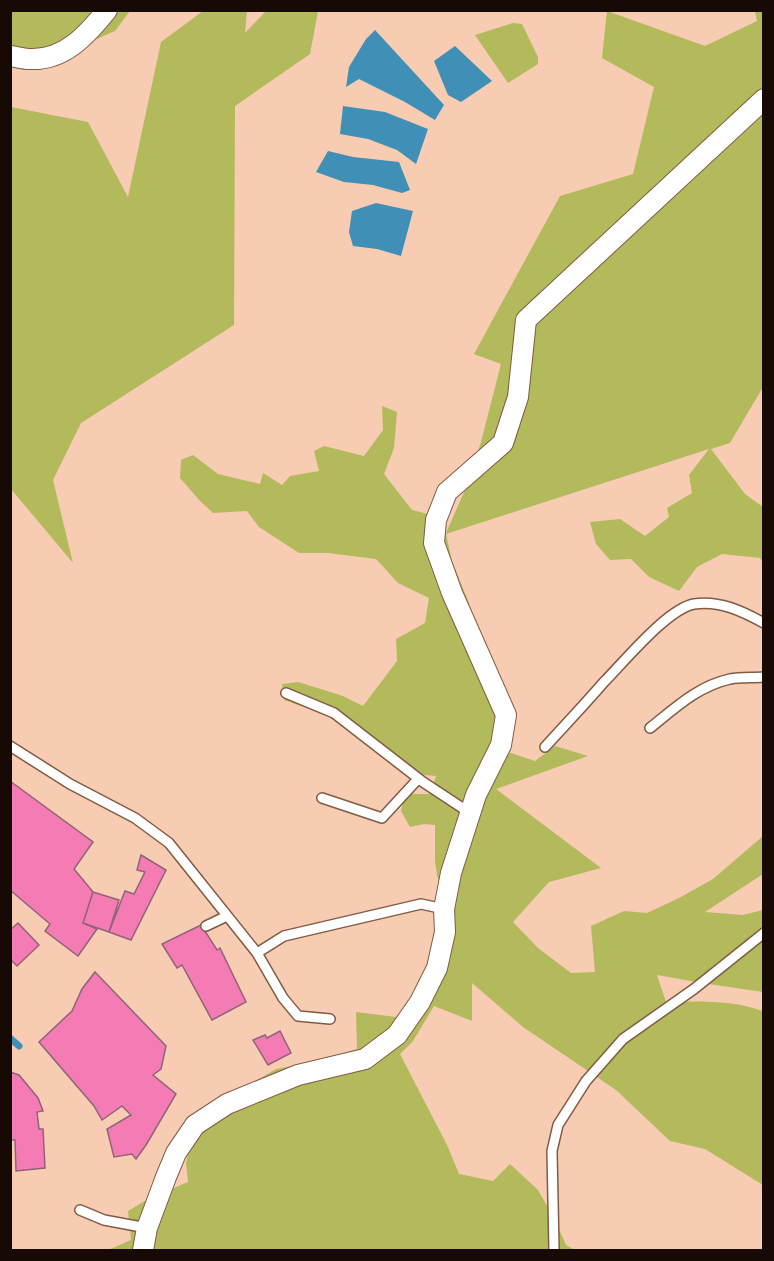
<svg xmlns="http://www.w3.org/2000/svg" width="774" height="1261" viewBox="0 0 774 1261" font-family="Arial,sans-serif">
<style>
.green{fill:#b3ba5b}
.water{fill:#408fb6}
.lines{fill:none;stroke-linecap:round;stroke-linejoin:round}
.stream{stroke:#408fb6;stroke-width:7}
.building{fill:#f57bb5;stroke:#8f6476;stroke-width:1.5}
.service-casing{stroke:#815b44;stroke-width:12}
.minor-casing{stroke:#815b44;stroke-width:22}
.service{stroke:#fff;stroke-width:9}
.minor{stroke:#fff;stroke-width:20}
</style>
<rect width="100%" height="100%" fill="#f7ccb2"/>
<!-- green -->
<path class="green" d="M10,11H130L115,31L31,68L11,65Z
M203,11H247L245,33L266,11H318L310,54L235,106L234,325L81,423L53,480L73,563L11,489V107L88,122L128,197L161,42Z
M607,11L705,46L757,21L755,11H763V387L730,443L711,449L745,494L763,507V562L760,558L722,554L697,567L679,591L649,577L631,559L610,560L596,544L590,522L620,519L645,536L669,517L667,508L692,493L689,475L709,449L446,534L452,561L469,603L474,646L485,686L508,752L535,761L555,746L588,756L496,789L601,868L549,882L513,922L538,948L571,973L595,972L591,926L624,911L647,913L679,898L713,879L763,836V874L705,912L743,915L763,910V992L702,983L657,975L666,1002C699,1001 732,1000 763,1011V1185L705,1149L670,1141L616,1090L523,1027L472,983V1021L434,1006L413,1041L400,1054L447,1145L459,1174L493,1181L510,1164L538,1190L554,1218L566,1245L575,1250H108L131,1240L128,1211L150,1198L188,1182L186,1163L195,1125L249,1085L276,1069L324,1060L357,1049L356,1012L396,1017L428,985L448,913L437,875L435,861V825L424,824L410,827L401,811L405,794H430L436,776L402,773L381,751L328,716L284,700L282,684L298,682L343,696L363,706L397,661L396,639L425,623L429,598L398,583L376,559L328,553H299L259,527L247,511L213,513L200,501L180,478L181,460L193,455L218,474L260,484L263,473L282,485L290,476L319,471L314,451L324,446L364,456L383,430L382,406L397,412L394,448L384,474L412,510L428,514L446,533L465,490L481,442L501,364L474,354L560,196L633,174L654,87L602,58Z
M513,23L522,24L538,57V64L508,83L475,35Z"/>
<!-- water -->
<path class="water" d="M375,30L444,105L435,120L405,102L359,79L346,87L349,67L366,39Z
M455,46L492,81L461,102L448,95L434,61Z
M343,106L385,112L428,129L416,164L397,150L368,139L340,134Z
M328,151L353,157L399,162L410,190L402,193L373,185L344,182L316,172Z
M376,203L413,211L401,256L377,249L353,246L349,232L352,211Z"/>
<g class="lines">
<!-- stream -->
<path class="stream" d="M10,1038L19,1046"/>
</g>
<!-- building -->
<path class="building" d="M10,781L93,842L74,869L93,892L83,923L97,929L78,956L45,931L50,924L10,890Z
M141,855L166,870L131,940L109,932L125,891L134,894L145,872L137,870Z
M93,892L119,900L109,932L83,923Z
M18,923L39,945L17,966L10,959V930Z
M201,925L217,950L220,948L246,1002L212,1020L182,965L177,968L162,944Z
M95,972L166,1046L161,1069L153,1075L176,1094L146,1145L136,1159L132,1154L114,1157L107,1129L131,1115L122,1106L102,1120L94,1106L39,1042L72,1011L82,989Z
M280,1031L291,1053L268,1065L253,1040L265,1035L267,1038Z
M10,1072L19,1075L38,1098L43,1111L37,1112L39,1129H43L45,1168L16,1171L15,1140H10Z"/>
<g class="lines">
<!-- service casing -->
<g class="service-casing">
<path id="service" d="M286,693L334,713L423,782L470,813
M650,728C675,708 698,686 730,679C741,677 753,678 764,677
M10,746L70,784L135,818L169,843L257,953
M545,747C565,725 585,704 604,682C624,662 667,609 694,604C719,600 742,611 764,623
M322,798L382,818L418,779
M206,926L227,916
M330,1019L298,1016L283,998L257,953L284,936L421,904L444,909
M80,1210L104,1220L147,1228
M554,1250L552,1151L558,1125L586,1081L623,1039L694,989L764,933"/>
</g>
<!-- minor casing -->
<g class="minor-casing">
<path id="minor" d="M10,56C17,57 23,59 29,59C64,61 87,35 107,10
M143,1250L147,1228L166,1177L176,1153L195,1125L227,1104L298,1075L365,1059L397,1035L420,1002L437,968L445,932L444,909L451,873L476,795L501,745L506,715L452,593L434,543L436,520L447,492L503,443L518,397L526,320L764,99"/>
</g>
<!-- service -->
<use href="#service" class="service"/>
<!-- minor -->
<use href="#minor" class="minor"/>
</g>
<!-- border -->
<rect width="774" height="1261" fill="none" stroke="#170903" stroke-width="24"/>
</svg>
